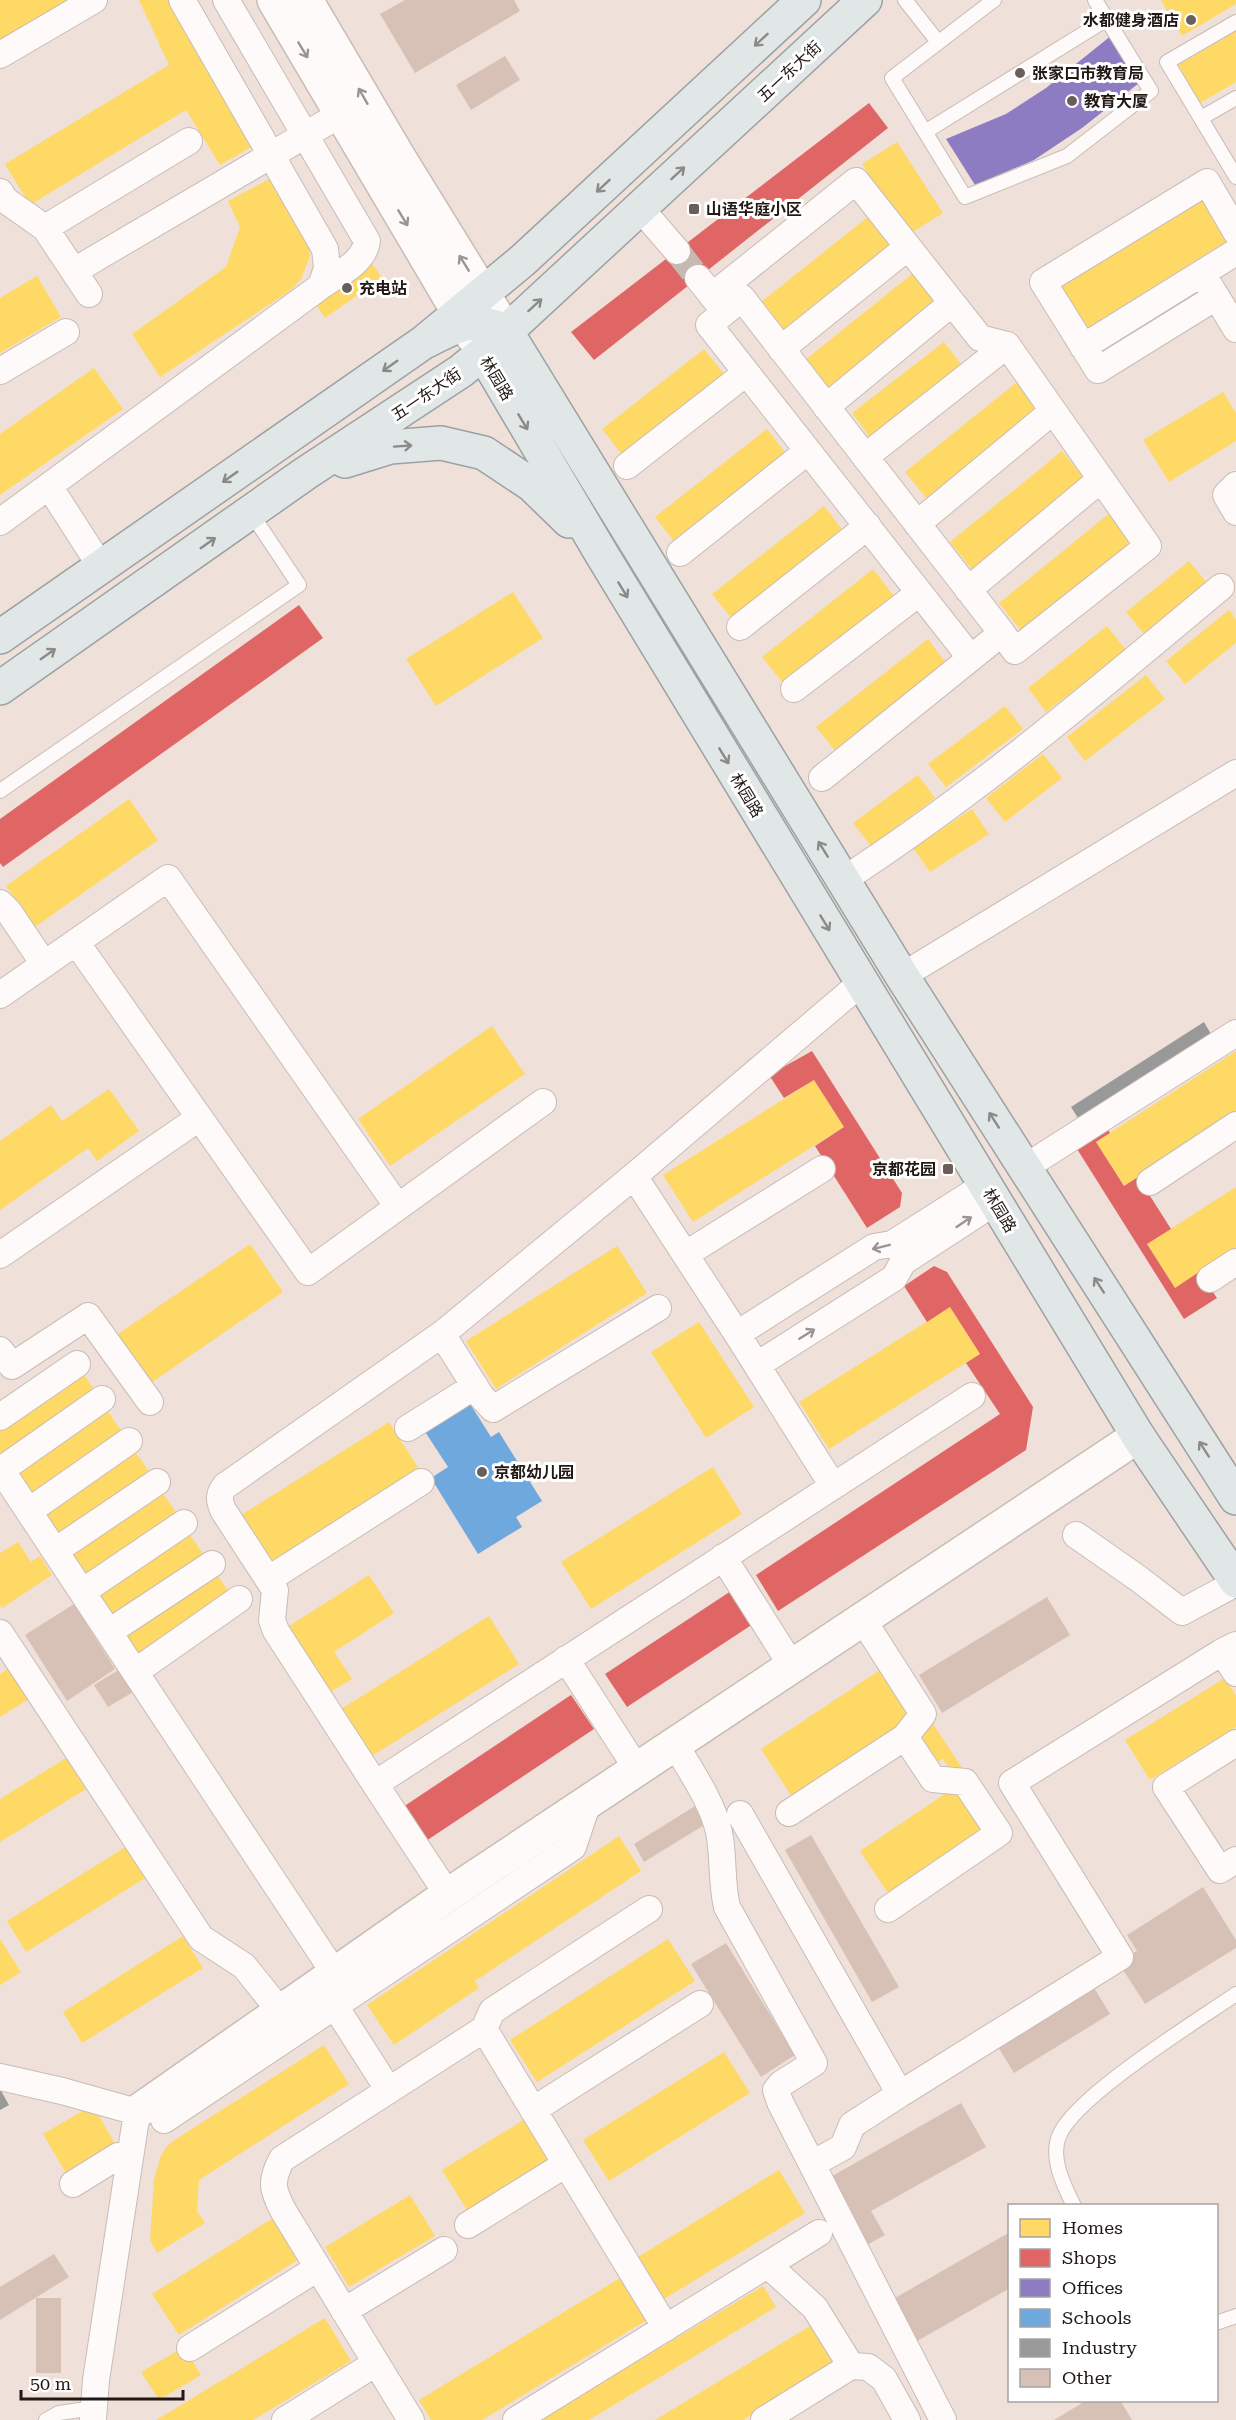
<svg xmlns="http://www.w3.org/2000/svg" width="1236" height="2420" viewBox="0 0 1236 2420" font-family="'Roboto Serif','Noto Sans SC',serif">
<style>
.homes{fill:#ffd966}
.shops{fill:#e06666}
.offices{fill:#8e7cc3}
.schools{fill:#6fa8dc}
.industry{fill:#999}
.building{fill:#d7c1b6}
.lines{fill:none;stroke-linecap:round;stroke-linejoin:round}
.minor-tunnel{stroke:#c6b8b2;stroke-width:26;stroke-dasharray:26 13;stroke-linecap:butt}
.service-casing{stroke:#c8bcb6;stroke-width:16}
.minor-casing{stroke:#c8bcb6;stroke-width:28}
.tertiary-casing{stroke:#c8bcb6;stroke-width:36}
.secondary-casing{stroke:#c8bcb6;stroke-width:36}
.primary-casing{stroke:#9ca2a3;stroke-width:36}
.service{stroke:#fdfaf9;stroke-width:14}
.minor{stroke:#fdfaf9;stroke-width:26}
.tertiary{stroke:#fdfaf9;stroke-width:33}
.secondary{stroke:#fdfaf9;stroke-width:33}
.primary{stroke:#e1e7e7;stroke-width:33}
.oneway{stroke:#8b8a88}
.oneway2{stroke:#9a9492}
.poi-dot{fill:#6a5e59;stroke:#fff;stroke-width:2}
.labels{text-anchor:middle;stroke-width:6;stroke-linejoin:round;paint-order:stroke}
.poi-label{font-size:16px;font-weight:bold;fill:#221814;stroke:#fff;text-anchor:start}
.street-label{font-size:16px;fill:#221814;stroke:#fff}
</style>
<rect width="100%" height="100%" fill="#efe0d9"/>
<!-- homes -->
<path class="homes" d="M0,0H68L0,40Z
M139,0H176L257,144L220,165L186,110L30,205L5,164L169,65Z
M1161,0H1236V4L1182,36Z
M1236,31V82L1200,103L1178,65Z
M897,142L943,213L908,235L862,164Z
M271,178L310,247L309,259L301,279L291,290L160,377L132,334L226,267L240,227L228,201Z
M1206,195L1232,238L1079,333L1053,290Z
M874,212L898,242L786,333L761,302Z
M369,259L382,278L325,318L312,299Z
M917,270L942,300L830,391L805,360Z
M37,276L61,317L0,353V298Z
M944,342L968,373L875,444L852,413Z
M704,349L725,375L623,456L602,429Z
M94,368L123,409L0,495V434Z
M1017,382L1042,412L930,503L905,472Z
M1223,392L1236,413V441L1169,482L1143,440Z
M767,429L788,456L676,544L655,517Z
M1062,451L1087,482L974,572L950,542Z
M824,506L844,532L733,620L712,594Z
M1111,512L1136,543L1023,633L999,603Z
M1189,561L1208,584L1145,635L1126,612Z
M873,569L894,596L783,683L762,657Z
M513,592L543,638L436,706L406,659Z
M1229,610L1236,619V643L1185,684L1166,661Z
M1107,626L1126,650L1046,712L1028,688Z
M928,639L948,666L837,753L816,727Z
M1146,675L1165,699L1085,761L1067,737Z
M1005,706L1023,729L946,787L928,764Z
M1043,754L1062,778L1005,822L986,798Z
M918,775L935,798L871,846L853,823Z
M129,799L158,840L35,927L6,886Z
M972,809L989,834L930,872L913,848Z
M492,1026L525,1074L390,1166L358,1119Z
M1236,1051V1114L1124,1186L1096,1142Z
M814,1080L844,1127L693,1222L663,1175Z
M109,1089L139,1131L97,1161L88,1148L0,1210V1141L51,1105L62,1121Z
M1236,1187V1249L1175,1288L1147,1244Z
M250,1244L283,1292L148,1385L115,1336Z
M617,1246L647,1293L496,1389L466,1341Z
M950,1307L980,1354L829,1449L799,1402Z
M699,1322L754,1407L706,1438L651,1352Z
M80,1368L96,1393L0,1459V1423Z
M107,1410L124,1435L27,1501L10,1477Z
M389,1422L419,1469L268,1564L238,1517Z
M134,1450L151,1475L54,1541L37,1517Z
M713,1467L742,1514L591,1609L561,1562Z
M161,1491L178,1515L80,1581L64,1557Z
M188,1532L205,1557L107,1623L91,1599Z
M18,1542L31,1562L40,1556L52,1575L2,1608L0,1605V1553Z
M215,1572L232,1596L134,1663L117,1639Z
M369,1575L394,1613L334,1652L352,1679L329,1693L286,1628Z
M489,1616L519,1664L367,1759L338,1711Z
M886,1666L918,1714L792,1797L761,1749Z
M9,1668L29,1699L0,1717V1674Z
M1225,1678L1236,1696V1727L1150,1780L1125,1740Z
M931,1721L962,1768L953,1774L943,1759L933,1765L912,1733Z
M66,1758L86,1789L0,1842V1799Z
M958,1785L988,1830L890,1896L860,1851Z
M619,1836L641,1871L475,1981L479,1988L394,2045L367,2005Z
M127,1846L147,1877L26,1952L7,1921Z
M183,1936L203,1968L82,2043L63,2012Z
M0,1939L21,1972L0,1985Z
M668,1939L695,1981L537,2082L510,2040Z
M324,2045L349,2084L199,2180L197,2211L205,2223L157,2253L150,2240L154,2180L160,2158L166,2147L176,2139Z
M724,2052L750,2093L609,2181L583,2140Z
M93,2105L119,2151L70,2180L43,2134Z
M525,2119L550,2160L467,2210L442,2170Z
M779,2170L805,2213L664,2299L638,2257Z
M410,2195L435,2236L349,2287L325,2247Z
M273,2218L299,2259L179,2335L152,2294Z
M625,2275L650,2318L482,2420H431L419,2400Z
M763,2286L776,2307L589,2420H540Z
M325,2318L351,2361L253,2420H156Z
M815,2323L838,2362L743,2420H655Z
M184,2347L201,2375L159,2400L141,2372Z"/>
<!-- shops -->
<path class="shops" d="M869,103L888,128L594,360L571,332Z
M299,605L323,638L3,867L0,863V819Z
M812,1051L902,1193L900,1207L867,1228L815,1146L844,1127L814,1080L784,1098L769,1075Z
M1103,1121L1110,1133L1096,1142L1124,1186L1138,1177L1171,1229L1147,1244L1175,1288L1199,1272L1217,1298L1184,1319L1072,1141Z
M934,1266L947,1272L1033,1407L1026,1450L778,1611L756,1575L1000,1414L966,1363L980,1354L950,1307L927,1322L904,1286Z
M731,1591L753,1624L627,1707L605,1674Z
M571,1695L594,1729L426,1841L403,1807Z"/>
<!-- offices -->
<path class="offices" d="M1112,35L1139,83L1082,128L1034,160L975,185L946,139L1006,114L1046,88Z"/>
<!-- schools -->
<path class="schools" d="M467,1399L491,1437L499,1432L542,1501L516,1517L522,1527L478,1554L431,1478L448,1467L422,1427Z"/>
<!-- industry -->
<path class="industry" d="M1204,1022L1211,1034L1078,1118L1071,1107Z
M0,2089L9,2105L0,2110Z"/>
<!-- building -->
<path class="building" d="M405,0H514L520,11L415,73L380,14Z
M505,56L520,80L471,110L456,85Z
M1047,1597L1070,1635L942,1713L919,1675Z
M74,1604L115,1669L67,1701L25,1635Z
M120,1669L133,1692L108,1707L94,1685Z
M695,1806L706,1824L644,1862L634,1844Z
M811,1835L899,1987L872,2002L785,1850Z
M1203,1887L1236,1940V1948L1145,2004L1118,1962L1137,1951L1127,1935Z
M726,1943L795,2055L761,2077L691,1964Z
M1091,1983L1110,2014L1014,2073L995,2042Z
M961,2103L986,2147L871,2211L885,2235L865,2246L827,2179Z
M1010,2232V2288L912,2344L888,2302Z
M54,2254L69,2277L0,2320V2287Z
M36,2298H61V2373H36Z
M1087,2400H1120L1132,2420H1054Z"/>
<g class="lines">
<!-- minor-tunnel -->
<path class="minor-tunnel" d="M677,251L698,278"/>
<!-- service casing -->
<g class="service-casing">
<path id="service" d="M905,0L938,42
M994,0L892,78L965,197L1067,156L1151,91L1095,0
M1236,22L1167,62L1236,177
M1201,118L1236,98
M925,132L1107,19
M0,791L299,585L251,513
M1074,2206C1064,2186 1050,2158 1059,2136C1074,2097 1197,2021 1236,1994
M1216,2323L1236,2316
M46,2420L59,2413L94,2408"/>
</g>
<!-- minor casing -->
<g class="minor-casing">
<path id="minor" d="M226,0L367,241C364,263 338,274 321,286
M0,55L94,0
M0,192L5,200L45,228L89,294
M640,208L677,251
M45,228L189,141
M74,271L341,114
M698,278L723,309
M1208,283L1236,329
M712,296L856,181L980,338L1007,345L1148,546L1015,651L1002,633
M1216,297L1098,370L1043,282L1207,182L1236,232
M1083,347L1236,252
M781,349L908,247
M0,371L66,332
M826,407L952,303
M865,457L1007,345
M627,466L746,373
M1236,485L1226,495L1236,512
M49,486L101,567
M0,522L321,286L327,268L325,249L182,0
M917,524L1053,411
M680,553L808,451
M968,590L1101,479
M740,627L868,526
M794,689L919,593
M822,778L1002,633L742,298L709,325L970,657
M843,880C977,793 1099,689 1221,587
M0,903L9,912L44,964
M76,942L308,1272L543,1102
M902,976L1236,773
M861,983L634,1176L442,1334L225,1486C218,1495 219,1500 223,1510L275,1590L272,1620L276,1631L375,1784L972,1396
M0,995L168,878L398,1207
M1024,1168L1236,1033
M634,1176L737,1334L833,1486
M1150,1182L1236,1125
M686,1254L822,1169
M0,1255L199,1118
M1210,1279L1236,1262
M442,1334L481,1396L493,1409L658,1308
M737,1334L874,1247L892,1244L985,1185
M0,1350L12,1366L88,1316L150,1402
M757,1365L894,1278L903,1262L995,1202
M0,1417L77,1364
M408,1428L475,1386
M0,1468L335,1974
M1,1470L102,1399
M29,1511L129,1441
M1076,1535L1139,1579L1182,1612L1236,1583
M55,1551L157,1482
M723,1557L792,1666
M269,1579L421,1482
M82,1592L184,1523
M863,1620L923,1714L905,1737
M109,1632L212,1564
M0,1633L201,1938L244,1966L281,2012
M1236,1645L1222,1652L1236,1673
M566,1659L637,1769
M135,1672L239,1599
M1236,1743L1166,1787L1220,1870L1236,1860
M675,1744C691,1772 712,1801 719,1832C724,1857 721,1882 727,1907L814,2063L781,2084L776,2090L780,2102L943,2420
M375,1784L448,1895
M789,1813L905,1737L933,1779L965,1782L999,1833L888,1909
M740,1814L900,2094L1120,1957L1012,1783L1222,1652
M335,2006L388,2089
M484,2029L666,2328
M0,2077L62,2091L137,2112L96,2380L93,2420
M533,2110L700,2004
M164,2120L573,1847L588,1802
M812,2164L843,2147L852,2125L900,2094
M73,2184L118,2156
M468,2225L566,2164
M768,2265L815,2308L851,2366L868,2367L884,2379L907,2420
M344,2311L444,2250
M190,2348L318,2268
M285,2420L376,2363
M411,2420L284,2212C272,2190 270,2181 282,2159L484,2029L492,2011L649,1909
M516,2420L819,2233
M764,2420L851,2366"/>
</g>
<!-- tertiary casing -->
<g class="tertiary-casing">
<path id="tertiary" d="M137,2112L439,1901L1138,1436"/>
</g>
<!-- secondary casing -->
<g class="secondary-casing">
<path id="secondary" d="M274,0L473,337
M306,0L398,156L506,331"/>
</g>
<!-- primary casing -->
<g class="primary-casing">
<path id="primary" d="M424,342C458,326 468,315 506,331L902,976L1236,1498
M483,353L601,553L1138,1436L1236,1581
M345,461L390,447L441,443L484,453L532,485L569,521
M0,637L424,342L522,261L804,0
M0,688L306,473L461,371L483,353L865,0"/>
</g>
<!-- service -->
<use href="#service" class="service"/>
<!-- minor -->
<use href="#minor" class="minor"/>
<!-- tertiary -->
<use href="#tertiary" class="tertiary"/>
<!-- secondary -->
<use href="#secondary" class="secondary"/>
<!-- primary -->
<use href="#primary" class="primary"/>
</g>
<!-- one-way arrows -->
<defs><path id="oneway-shaft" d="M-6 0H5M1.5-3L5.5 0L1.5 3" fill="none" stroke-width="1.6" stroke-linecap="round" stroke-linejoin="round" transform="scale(1.5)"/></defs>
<g class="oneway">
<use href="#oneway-shaft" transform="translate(761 40) rotate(137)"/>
<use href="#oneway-shaft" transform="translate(678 173) rotate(-43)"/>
<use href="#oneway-shaft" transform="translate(603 186) rotate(137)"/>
<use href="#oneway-shaft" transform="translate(535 305) rotate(-42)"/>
<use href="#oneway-shaft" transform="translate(390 366) rotate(145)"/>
<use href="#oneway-shaft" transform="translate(523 422) rotate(59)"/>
<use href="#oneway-shaft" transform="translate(403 446) rotate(-4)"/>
<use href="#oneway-shaft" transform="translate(230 477) rotate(145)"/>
<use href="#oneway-shaft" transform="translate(208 543) rotate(-35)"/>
<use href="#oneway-shaft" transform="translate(623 590) rotate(59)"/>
<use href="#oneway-shaft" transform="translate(48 654) rotate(-35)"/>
<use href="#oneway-shaft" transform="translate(724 756) rotate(59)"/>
<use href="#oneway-shaft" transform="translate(823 849) rotate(-122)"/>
<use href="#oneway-shaft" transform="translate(825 923) rotate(59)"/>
<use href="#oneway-shaft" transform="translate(994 1120) rotate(-123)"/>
<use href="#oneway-shaft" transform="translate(1099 1285) rotate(-123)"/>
<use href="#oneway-shaft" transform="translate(1204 1449) rotate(-123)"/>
</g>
<g class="oneway2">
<use href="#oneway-shaft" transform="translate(303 50) rotate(59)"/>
<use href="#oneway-shaft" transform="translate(363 96) rotate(-120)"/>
<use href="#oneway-shaft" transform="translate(403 218) rotate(59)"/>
<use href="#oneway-shaft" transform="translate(464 263) rotate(-122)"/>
<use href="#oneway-shaft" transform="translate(964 1222) rotate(-34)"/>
<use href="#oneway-shaft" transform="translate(881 1247) rotate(166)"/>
<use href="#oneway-shaft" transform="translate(807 1334) rotate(-32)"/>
</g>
<!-- markers -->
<g class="poi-dot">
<circle cx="1191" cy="20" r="6"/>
<circle cx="1020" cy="73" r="6"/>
<circle cx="1072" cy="101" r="6"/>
<rect x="688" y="203" width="12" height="12" rx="3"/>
<circle cx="347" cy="288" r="6"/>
<rect x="942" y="1163" width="12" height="12" rx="3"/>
<circle cx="482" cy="1472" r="6"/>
</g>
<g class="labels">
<!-- poi labels -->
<g class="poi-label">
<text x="1179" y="26" text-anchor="end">水都健身酒店</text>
<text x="1032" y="79">张家口市教育局</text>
<text x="1084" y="107">教育大厦</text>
<text x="706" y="215">山语华庭小区</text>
<text x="359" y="294">充电站</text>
<text x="936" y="1175" text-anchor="end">京都花园</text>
<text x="494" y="1478">京都幼儿园</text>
</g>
<!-- street labels -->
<g class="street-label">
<text transform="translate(789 71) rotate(-43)" y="6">五一东大街</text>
<text transform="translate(497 378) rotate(59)" y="6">林园路</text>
<text transform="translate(426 394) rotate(-34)" y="6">五一东大街</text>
<text transform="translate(747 795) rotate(59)" y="6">林园路</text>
<text transform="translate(1000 1210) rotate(59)" y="6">林园路</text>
</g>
</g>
<!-- legend -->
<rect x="1008" y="2204" width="210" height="198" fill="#ffffff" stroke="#a7a3a1" stroke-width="1.5"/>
<rect x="1020" y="2219" width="30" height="18" fill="#ffd966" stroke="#a7a3a1" stroke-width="1.5"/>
<text x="1062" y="2234" font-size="18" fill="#221814">Homes</text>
<rect x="1020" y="2249" width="30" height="18" fill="#e06666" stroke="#a7a3a1" stroke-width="1.5"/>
<text x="1062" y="2264" font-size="18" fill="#221814">Shops</text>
<rect x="1020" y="2279" width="30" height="18" fill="#8e7cc3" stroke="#a7a3a1" stroke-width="1.5"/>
<text x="1062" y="2294" font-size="18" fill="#221814">Offices</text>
<rect x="1020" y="2309" width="30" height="18" fill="#6fa8dc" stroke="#a7a3a1" stroke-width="1.5"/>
<text x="1062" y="2324" font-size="18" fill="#221814">Schools</text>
<rect x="1020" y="2339" width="30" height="18" fill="#999999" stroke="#a7a3a1" stroke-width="1.5"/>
<text x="1062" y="2354" font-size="18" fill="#221814">Industry</text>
<rect x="1020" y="2369" width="30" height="18" fill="#d7c1b6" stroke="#a7a3a1" stroke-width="1.5"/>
<text x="1062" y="2384" font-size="18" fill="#221814">Other</text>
<!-- scale -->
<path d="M21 2390v9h162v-9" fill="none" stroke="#221814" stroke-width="3"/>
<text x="30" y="2390" font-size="18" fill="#221814" stroke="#ffffff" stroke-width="4.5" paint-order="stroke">50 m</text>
</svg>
